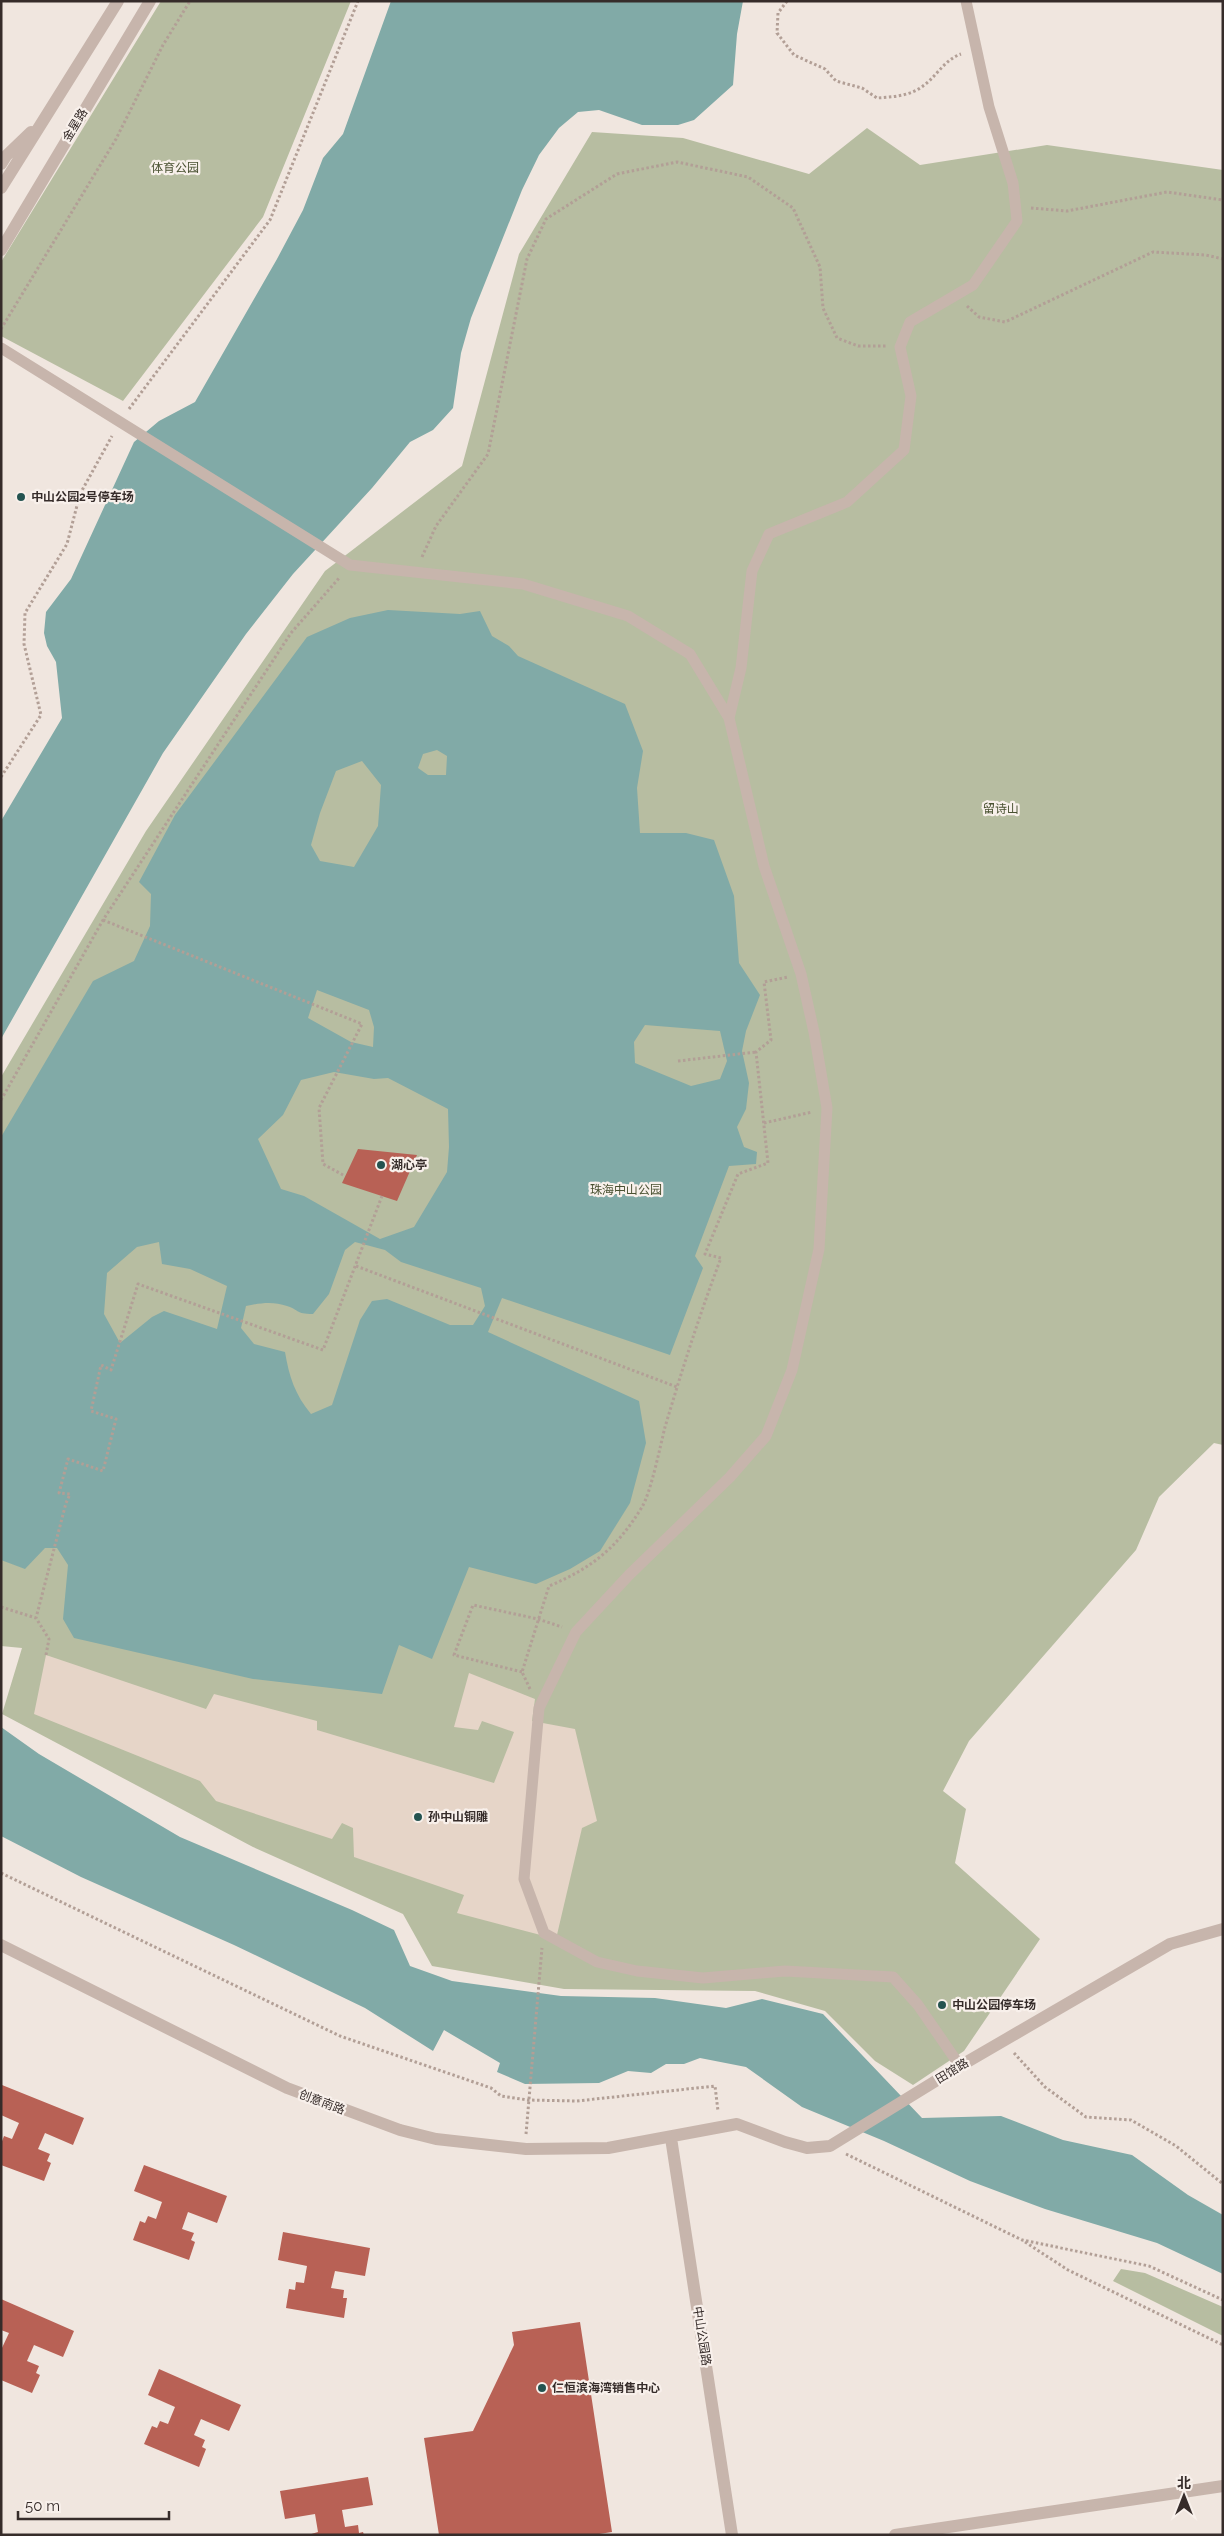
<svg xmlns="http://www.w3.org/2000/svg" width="1224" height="2536" viewBox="0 0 1224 2536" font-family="Raleway,'Noto Sans SC',sans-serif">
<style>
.green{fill:#b7bda1}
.plaza{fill:#e6d5c8}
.water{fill:#81aaa7;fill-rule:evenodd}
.building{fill:#b86155}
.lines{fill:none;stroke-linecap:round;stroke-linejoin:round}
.path{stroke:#b29f96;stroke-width:3;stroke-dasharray:2.5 2.5;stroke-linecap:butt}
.service{stroke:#c7b5ac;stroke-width:11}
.minor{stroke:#c7b5ac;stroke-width:12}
.tertiary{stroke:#c7b5ac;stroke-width:12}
.poi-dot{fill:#245350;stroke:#f8f0eb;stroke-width:2}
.labels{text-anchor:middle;stroke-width:4.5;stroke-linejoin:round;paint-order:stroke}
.street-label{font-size:12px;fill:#362c2a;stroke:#f8f0eb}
.park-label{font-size:12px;fill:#495131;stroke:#f8f0eb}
.poi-label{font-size:12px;font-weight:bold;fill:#362c2a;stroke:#f8f0eb;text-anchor:start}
</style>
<rect width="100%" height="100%" fill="#f0e6df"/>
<!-- green -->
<path class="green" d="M161,1H351L263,217L123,401L1,336V262Z
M867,128L920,165L1047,145L1223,170V1445L1214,1443L1159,1497L1136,1550L969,1741L943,1791L966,1809L955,1863L1040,1939L964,2051L913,2085L875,2061L825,2011L755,1991L564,1989L432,1966L403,1914L253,1847L2,1714L22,1648L1,1646V1077L146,831L325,571L462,466L519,254L592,132L683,138L809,174Z
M1121,2269L1145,2273L1223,2307V2336L1113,2281Z"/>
<!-- plaza -->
<path class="plaza" d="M46,1655L206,1709L214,1694L317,1721V1730L494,1783L514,1732L482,1721L478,1730L454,1727L469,1673L535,1699L532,1721L575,1729L597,1821L582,1828L556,1939L457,1913L464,1895L354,1857L353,1828L342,1823L332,1839L216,1801L200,1781L34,1714Z"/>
<!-- water -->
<path class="water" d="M391,1H743L737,34L733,85L694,120L678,125H642L599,110L578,112L559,128L539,155L522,190L471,318L461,353L453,408L433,430L410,442L372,488L293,574L246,634L163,753L1,1039V821L62,718L56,662L47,646L44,633L46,612L71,579L134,442L159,421L195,402L277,259L303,210L323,158L343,134Z
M388,610L460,614L480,611L492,636L509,646L518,656L625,704L643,751L637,788L640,833H686L714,840L734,896L739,963L760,995L746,1031L742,1051L749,1083L746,1109L737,1127L744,1147L757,1152L756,1164L729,1166L695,1256L703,1268L670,1355L502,1298L488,1332L639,1401L646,1443L630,1503L600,1551L570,1569L536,1584L469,1567L432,1659L399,1645L382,1694L253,1679L74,1638L63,1619L68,1565L57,1548H45L25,1569L1,1560V1137L93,981L134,961L150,926L151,894L139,882L175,815L307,637L350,618ZM437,750L447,756L446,775H428L418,768L423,754ZM362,761L381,785L378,826L354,867L320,861L311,845L320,813L336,771ZM317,990L369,1010L374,1027L373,1047L351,1042L308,1018ZM645,1025L720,1031L727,1061L720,1079L691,1086L635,1063L634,1042ZM334,1072L374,1079L388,1078L448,1109L449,1147L447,1172L414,1227L380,1239L304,1196L281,1189L258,1139L283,1115L301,1080ZM159,1242L162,1264L190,1269L227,1286L217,1329L164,1311L152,1317L120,1343L104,1314L107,1273L137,1247ZM355,1242L385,1250L401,1262L481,1288L485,1306L473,1325H450L387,1299L372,1301L360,1320L332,1405L311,1414C295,1395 289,1376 285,1352L254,1344L241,1328L246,1306C260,1303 273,1301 287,1306C300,1310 295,1314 313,1314L329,1294L345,1250Z
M1,1727L39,1754L180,1837L352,1910L394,1930L410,1966L452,1981L561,1996L655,1998L726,2008L762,1999L823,2014L922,2118L1001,2116L1063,2140L1132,2155L1188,2195L1223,2215V2274L1157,2243L1045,2209L970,2181L884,2141L802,2107L746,2067L700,2058L684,2064H666L651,2073L628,2071L599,2083L525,2084L497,2072L500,2063L444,2030L433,2051L365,2008L234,1945L81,1877L1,1836Z"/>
<!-- building -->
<path class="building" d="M358,1149L417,1155L397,1201L342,1183Z
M2,2085L84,2118L73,2145L45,2133L38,2149L50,2154L47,2161L51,2163L44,2181L1,2165V2144L4,2136L12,2139L19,2123L1,2115Z
M144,2165L227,2196L217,2223L188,2212L182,2229L194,2233L191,2240L195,2242L189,2260L133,2240L140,2221L145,2223L148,2216L156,2219L162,2202L134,2191Z
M283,2232L370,2248L365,2276L335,2271L331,2288L344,2290L343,2298H347L344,2318L286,2308L289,2289L295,2290L296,2282L304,2283L307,2266L278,2260Z
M1,2299L74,2331L63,2357L34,2345L27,2361L39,2366L36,2373L40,2375L32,2393L1,2380V2350L9,2333L1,2330Z
M580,2322L612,2532L593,2535H439L424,2438L473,2431L514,2345L512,2332Z
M159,2369L241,2405L229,2431L201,2419L194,2435L205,2440L202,2447L206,2449L199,2467L144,2444L152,2426L157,2428L160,2421L168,2424L175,2407L148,2395Z
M368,2477L373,2505L342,2510L345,2527L358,2525L359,2533L363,2532L364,2535H308L318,2532L315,2514L285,2519L280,2491Z"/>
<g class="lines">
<!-- path -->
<path class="path" d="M787,1L778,13L777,33L794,55L825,69L836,81L862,88L877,98C892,97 910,96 923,86C937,76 944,60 961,54
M1031,208L1067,211L1167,192L1223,200
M967,306L979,317L1005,322L1153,252L1206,255L1223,259
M1,329L116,139L163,45L190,1
M129,409L270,220L358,1
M422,557L436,526L488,454L527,259L546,219L617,174L677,162L748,177L793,208L820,267L823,308L837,338L858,346H886
M1,777L41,715L24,644L25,613L67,544L80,494L112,436
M103,920L362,1024L319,1108L323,1164L345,1176
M678,1061L756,1052
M1,1100L103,920L291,633L340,577
M764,1123L812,1112
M356,1266L677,1387
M1,1607L36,1618
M46,1655L49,1639L36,1618L66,1503L70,1494L59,1493L68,1459L103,1471L116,1419L91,1411L101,1365L111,1370L138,1284L323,1350L382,1196
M522,1672L454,1655L473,1605L538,1619L562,1627
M530,1689L522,1672L549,1586C592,1568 617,1548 642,1507C651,1492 660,1447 665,1427C682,1370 700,1313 721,1258L705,1254L738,1174L768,1163L756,1052L771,1040L764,982L788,977
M1,1873L340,2036L491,2088L501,2096L528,2100L577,2101L715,2086L718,2111
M1014,2053L1045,2087L1086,2117L1131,2120L1176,2146L1223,2184
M526,2134L542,1948
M846,2154L1022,2240L1149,2266L1223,2300
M1025,2242L1068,2270L1223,2345"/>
<!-- service -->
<path class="service" d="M1,348L350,565L523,584L628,616L690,654L729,718
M960,2066L918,2005L893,1977L785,1971L703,1978L637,1971L597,1962L544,1933L524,1879L539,1708L576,1632L629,1575L730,1477L766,1436L792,1370L819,1249L827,1108L814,1032L801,974L764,866L729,718L741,668L752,571L769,534L847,502L904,450L911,396L900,347L910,322L973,285L1017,221L1013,183L989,107L966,1"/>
<!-- minor -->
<path class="minor" d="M1,1945L287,2088L400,2130L436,2139L526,2149L608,2148L737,2124L785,2142L807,2148L830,2146L960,2066L1170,1944L1223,1929
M671,2138L732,2535
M895,2535L1223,2486"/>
<!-- tertiary -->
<path class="tertiary" d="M1,164L6,156L31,132
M1,188L118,1
M1,250L150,1"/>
</g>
<!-- markers -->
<g class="poi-dot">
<circle cx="21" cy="497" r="5"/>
<circle cx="381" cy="1165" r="5"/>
<circle cx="418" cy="1817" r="5"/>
<circle cx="942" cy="2005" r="5"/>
<circle cx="542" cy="2388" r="5"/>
</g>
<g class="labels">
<!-- street labels -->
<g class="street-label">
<text transform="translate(75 125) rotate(-59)" y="4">金星路</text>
<text transform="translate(952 2071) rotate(-31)" y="4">田馆路</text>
<text transform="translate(322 2102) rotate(21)" y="4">创意南路</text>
<text transform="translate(702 2336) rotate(81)" y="4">中山公园路</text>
</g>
<!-- park labels -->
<g class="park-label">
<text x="175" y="172">体育公园</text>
<text x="1001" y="813">留诗山</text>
<text x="626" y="1194">珠海中山公园</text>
</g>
<!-- poi labels -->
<g class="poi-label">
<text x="31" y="501">中山公园2号停车场</text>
<text x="391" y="1169">湖心亭</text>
<text x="428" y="1821">孙中山铜雕</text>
<text x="952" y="2009">中山公园停车场</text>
<text x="552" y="2392">仁恒滨海湾销售中心</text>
</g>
</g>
<!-- border -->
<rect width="1224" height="2536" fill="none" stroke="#362c2a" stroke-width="5"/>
<!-- north arrow -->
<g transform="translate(1184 2496)" stroke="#f8f0eb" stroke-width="4" paint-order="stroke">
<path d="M0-4L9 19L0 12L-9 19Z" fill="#362c2a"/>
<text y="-8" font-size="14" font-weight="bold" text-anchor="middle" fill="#362c2a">北</text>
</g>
<!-- scale -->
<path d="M18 2511v8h151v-8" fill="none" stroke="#362c2a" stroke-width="2.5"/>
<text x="25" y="2511" font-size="15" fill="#362c2a" stroke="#f8f0eb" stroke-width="4" paint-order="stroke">50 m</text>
</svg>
